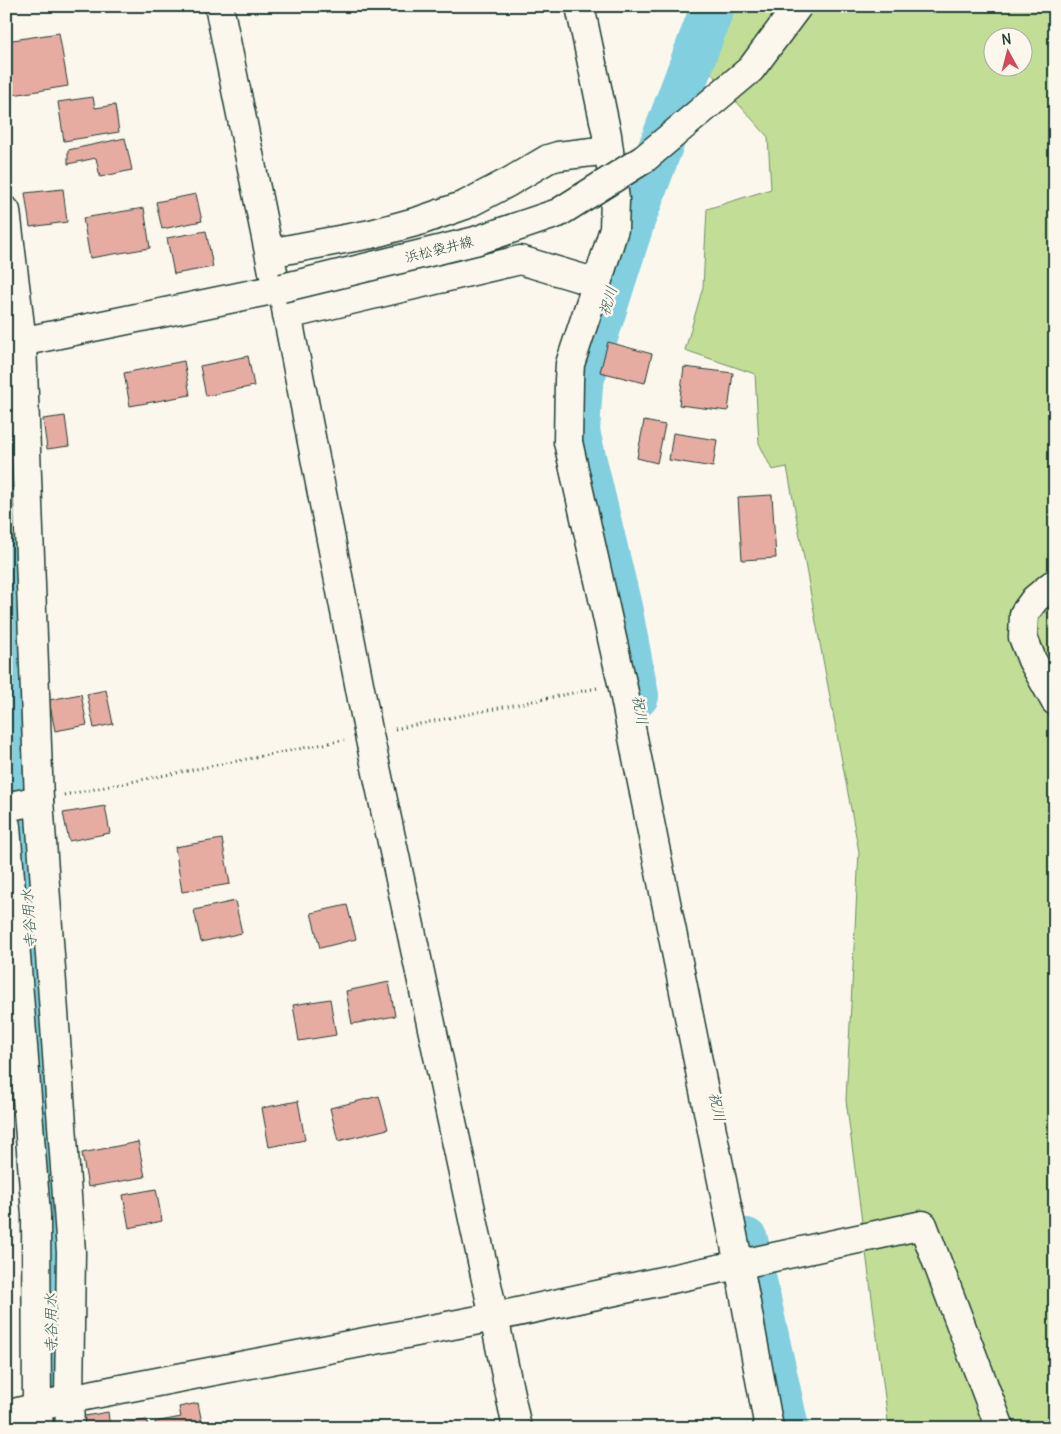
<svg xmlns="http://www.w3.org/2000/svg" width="1061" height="1434" viewBox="0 0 1061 1434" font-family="Delius,'Klee One',sans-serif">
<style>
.green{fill:#c2de96;stroke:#708e65;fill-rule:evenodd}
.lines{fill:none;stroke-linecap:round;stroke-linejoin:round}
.river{stroke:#81cfdf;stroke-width:44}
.building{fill:#e6aca2;stroke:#1f3d34}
.minor-casing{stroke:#1f3d34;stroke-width:31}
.tertiary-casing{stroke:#1f3d34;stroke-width:31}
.secondary-casing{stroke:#1f3d34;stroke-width:31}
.path{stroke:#1f3d34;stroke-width:3;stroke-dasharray:1 4;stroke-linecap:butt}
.minor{stroke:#fbf7ec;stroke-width:28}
.tertiary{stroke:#fbf7ec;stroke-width:28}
.secondary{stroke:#fbf7ec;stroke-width:28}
.secondary-bridge-casing{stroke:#1f3d34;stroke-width:31;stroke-linecap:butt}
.secondary-bridge{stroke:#fbf7ec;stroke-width:28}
.labels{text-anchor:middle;stroke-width:5;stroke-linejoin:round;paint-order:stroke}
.street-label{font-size:14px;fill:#1f3d34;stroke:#fbf7ec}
.water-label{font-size:15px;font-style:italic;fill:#335a56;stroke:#fbf7ec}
</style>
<rect width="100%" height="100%" fill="#fbf7ec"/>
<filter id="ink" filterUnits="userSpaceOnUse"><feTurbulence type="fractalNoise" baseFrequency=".02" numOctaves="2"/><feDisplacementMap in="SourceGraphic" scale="10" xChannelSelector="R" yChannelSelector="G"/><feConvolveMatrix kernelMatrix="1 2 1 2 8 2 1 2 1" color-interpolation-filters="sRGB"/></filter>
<g filter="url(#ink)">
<!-- green -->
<path class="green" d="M713,6H1055V1428H889L846,1100L859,852L787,467L772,470L759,443L755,374L685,350L703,287L707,209L771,189L768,137L695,55ZM994,38H1024V68H994Z"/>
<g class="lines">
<!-- river -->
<path class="river" d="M6,409L22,814L50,1208L53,1428
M637,696L620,607L578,432L581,384L634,218L713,6
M746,1240L787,1428"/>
</g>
<!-- building -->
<path class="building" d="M59,33L68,86L13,95L6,52V41Z
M93,97L95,108L115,105L119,132L64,141L58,102Z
M125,138L132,170L100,177L96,158L68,164V150Z
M63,189L67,222L30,227L25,193Z
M196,194L202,221L162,229L156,202Z
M144,208L150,248L90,258L83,218Z
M206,231L213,267L174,274L167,238Z
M608,342L652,354L645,383L600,372Z
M248,356L254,386L206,396L200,366Z
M184,361L190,395L130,406L124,373Z
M684,367L733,373L728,411L679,405Z
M65,416L69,446L47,449L43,419Z
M644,421L665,425L657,463L637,458Z
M673,433L717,440L713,467L669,460Z
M772,495L776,558L742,560L738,497Z
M106,690L113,724L94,728L87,694Z
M81,694L87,725L55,731L49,700Z
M105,806L110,833L69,841L63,813Z
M222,839L230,884L182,892L175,847Z
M235,901L242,933L201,942L194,910Z
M347,905L356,939L320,948L311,913Z
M389,982L395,1016L352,1024L346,991Z
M330,999L336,1035L299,1041L293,1005Z
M379,1096L388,1129L338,1141L330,1108Z
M298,1101L305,1140L269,1147L262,1108Z
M138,1142L145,1177L88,1187L82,1153Z
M156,1189L162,1221L129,1228L123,1195Z
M198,1403L203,1428H156L155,1422L181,1417L179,1407Z
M108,1412L110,1428H81L79,1417Z
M147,1420L148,1428H119V1424Z"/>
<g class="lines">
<!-- minor casing -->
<g class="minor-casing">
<path id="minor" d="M219,6L273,272
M580,6L607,135L615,200L614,229L597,283L570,364L569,380L568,442L622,683L739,1265L769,1428
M269,253L371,234L419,221L465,205L509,182L548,159L558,156L609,150
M282,288L369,735L494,1317L517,1428
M287,315L520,260L597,283
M6,807L39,800
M6,826L36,1215L37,1407L39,1428
M6,1415L69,1399L494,1317L923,1225L1000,1428"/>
</g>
<!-- tertiary casing -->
<g class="tertiary-casing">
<path id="tertiary" d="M6,211L22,342L39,800L71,1252L69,1399L70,1428
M1055,584L1052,585L1035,599L1024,614L1023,637L1032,660L1055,701"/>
</g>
<!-- secondary casing -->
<g class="secondary-casing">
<path id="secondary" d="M6,345L282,288"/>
</g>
<!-- path -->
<path class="path" d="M395,729L597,688
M64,795L344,740"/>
<!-- minor -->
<use href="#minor" class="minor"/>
<!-- tertiary -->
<use href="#tertiary" class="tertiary"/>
<!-- secondary -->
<use href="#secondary" class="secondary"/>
<!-- secondary-bridge casing -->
<g class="secondary-bridge-casing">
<path id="secondary-bridge" d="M282,288L475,241L558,213L644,159L751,69L798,6"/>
</g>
<!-- secondary-bridge -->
<use href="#secondary-bridge" class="secondary-bridge"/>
</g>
</g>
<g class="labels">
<!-- street labels -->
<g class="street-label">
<text transform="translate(439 249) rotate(-14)" y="5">浜松袋井線</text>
</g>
<!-- water labels -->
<g class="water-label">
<text transform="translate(608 301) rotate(-73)" y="5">祝川</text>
<text transform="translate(640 710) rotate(79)" y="5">祝川</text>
<text transform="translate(29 919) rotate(-94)" y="5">寺谷用水</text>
<text transform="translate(717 1107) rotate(78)" y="5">祝川</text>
<text transform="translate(51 1323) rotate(-91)" y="5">寺谷用水</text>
</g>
</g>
<!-- margin -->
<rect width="1061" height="1434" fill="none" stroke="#fbf7ec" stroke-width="25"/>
<rect x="12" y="12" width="1036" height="1409" fill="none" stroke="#1f3d34" stroke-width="2" filter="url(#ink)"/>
<!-- north arrow -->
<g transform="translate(1008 52) rotate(353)"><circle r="24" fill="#fbf7ec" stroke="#a3ada2"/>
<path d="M0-4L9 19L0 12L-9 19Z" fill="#d1495b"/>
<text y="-8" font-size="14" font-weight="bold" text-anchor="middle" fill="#1f3d34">N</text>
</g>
</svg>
